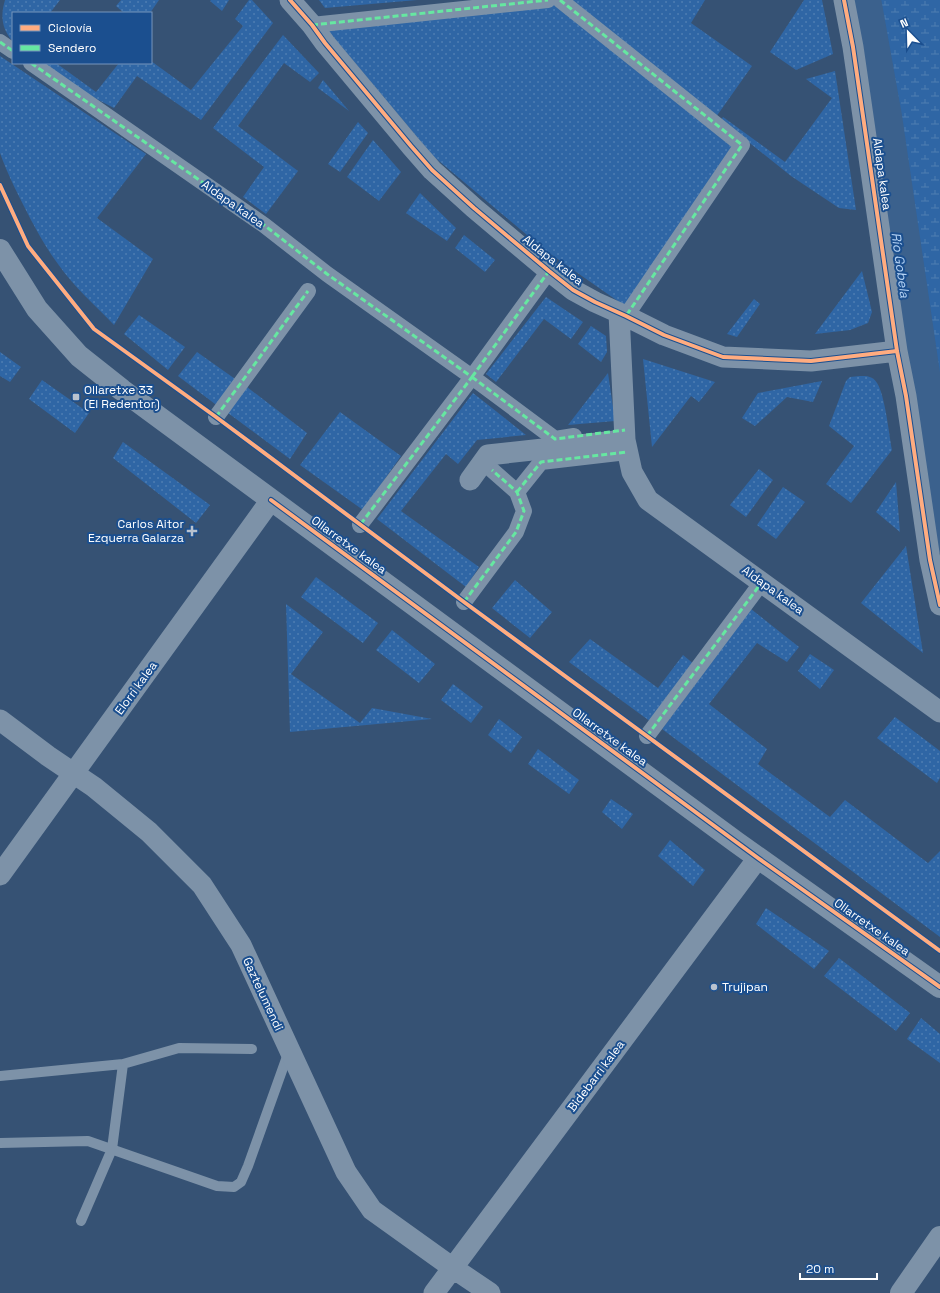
<svg xmlns="http://www.w3.org/2000/svg" width="940" height="1293" viewBox="0 0 940 1293" font-family="'Space Grotesk',sans-serif">
<style>
.wetland{fill:url(#wetland-marsh)}
.park{fill:url(#park-dots)}
.lines{fill:none;stroke-linecap:round;stroke-linejoin:round}
.river{stroke:#3b618d;stroke-width:46}
.service{stroke:#7d92a8;stroke-width:10}
.pedestrian{stroke:#7d92a8;stroke-width:16}
.minor{stroke:#7d92a8;stroke-width:21}
.tertiary{stroke:#7d92a8;stroke-width:22}
.quiet{stroke:#66e7a1;stroke-width:3;stroke-dasharray:6 3;stroke-linecap:butt}
.cycleway-casing{stroke:#1b4f8f;stroke-width:6}
.cycleway{stroke:#ffac80;stroke-width:4}
.poi-dot{fill:#b9c2ce;stroke:#1b4f8f;stroke-width:1.5}
.labels{text-anchor:middle;stroke-width:4;stroke-linejoin:round;paint-order:stroke}
.street-label{font-size:12px;fill:#fff;stroke:#1b4f8f}
.poi-label{font-size:12px;fill:#fff;stroke:#1b4f8f;text-anchor:start}
.water-label{font-size:13px;font-style:italic;fill:#b5d3f5;stroke:#1b4f8f}
</style>
<defs>
<pattern id="wetland-marsh" width="20" height="14" patternUnits="userSpaceOnUse"><rect width="20" height="14" fill="#2f66a5"/><path d="M1 5h8M5 5V1M11 12h8M15 12V8" fill="none" stroke="#4e7db2"/></pattern>
<pattern id="park-dots" width="8" height="8" patternUnits="userSpaceOnUse"><rect width="8" height="8" fill="#2f66a5"/><path d="M2 2h.1M6 6h.1" fill="none" stroke="#4e7db2" stroke-width="1.8" stroke-linecap="round"/></pattern>
</defs>
<rect width="100%" height="100%" fill="#365274"/>
<!-- wetland -->
<path class="wetland" d="M858,0H940V530L861,15Z"/>
<!-- park -->
<path class="park" d="M5,0H60L50,13H13V42C2,29 0,17 5,0Z
M121,0H159L150,13H124L116,6Z
M211,0H229L222,11L210,1Z
M249,0H252L273,23L201,120L137,76L114,108L73,87L40,63H56L96,92L119,63H151V61L191,90L243,26L235,19Z
M319,0H417L325,8Z
M562,0L749,147L635,313L546,251L433,156L319,20Z
M570,0H705L691,23L752,66L716,117Z
M804,0H822L833,54L796,70L770,52Z
M283,35L319,73L310,82L284,63L238,126L298,171L266,214L243,197L264,167L213,128Z
M0,56L146,154L97,218L153,259L114,325C95,305 74,287 58,264C48,251 39,235 31,220C20,198 8,176 0,153Z
M835,71L856,210L839,208L791,176L721,120L723,117L785,162L832,98L806,79Z
M323,80L349,111L318,88Z
M358,122L368,133L340,172L328,164Z
M373,140L401,172L379,201L347,177Z
M420,193L456,228L447,241L406,213Z
M464,235L495,260L485,272L455,248Z
M862,271L872,312L868,323L850,330L815,334Z
M546,297L583,322L571,339L544,319L496,382L486,374Z
M754,299L760,304L737,337L727,334Z
M139,315L185,347L168,370L124,334Z
M591,326L606,336L607,352L601,362L578,344Z
M0,352L21,367L10,382L0,376Z
M197,352L238,381L219,407L178,376Z
M643,359L715,382L699,402L691,396L652,447Z
M608,373L615,421L568,425Z
M860,376C867,376 873,376 877,383C885,395 889,434 892,450L851,503L826,484L854,446L829,426L846,381L850,377Z
M42,380L89,413L75,433L29,399Z
M822,381L813,402L787,397L755,426L742,418L758,393Z
M247,387L307,433L290,459L228,413Z
M473,393L526,435L477,440L458,464L446,454L401,511L479,567L466,587L377,519Z
M340,412L401,456L363,510L300,465Z
M123,442L210,505L196,523L113,458Z
M759,469L773,480L746,517L730,505Z
M896,482L900,532L876,512Z
M783,487L805,502L776,539L757,525Z
M906,546L923,653L861,603Z
M316,577L378,623L363,643L301,597Z
M515,580L552,612L530,638L492,608Z
M286,604L323,632L291,674L360,723L372,708L432,719L290,732Z
M751,609L799,647L787,662L757,643L709,704L767,749L758,764L830,817L845,800L928,863L940,851V937L662,729Z
M392,630L435,664L419,683L376,650Z
M590,639L658,688L683,655L695,665L651,722L569,662Z
M810,654L834,670L820,689L798,671Z
M453,684L483,707L471,723L441,700Z
M895,717L940,751V778L937,783L877,738Z
M499,719L522,737L511,753L488,735Z
M538,749L579,780L569,794L528,764Z
M611,799L633,814L622,829L602,812Z
M670,840L705,870L693,886L658,856Z
M766,908L829,951L814,969L756,924Z
M839,958L910,1013L896,1031L824,976Z
M921,1018L940,1034V1063L907,1039Z"/>
<g class="lines">
<!-- river -->
<path class="river" d="M858,0L879,117L940,530"/>
<!-- service -->
<path class="service" d="M0,1076L123,1064L179,1048L252,1049
M0,1143L88,1141L217,1186L234,1187L241,1182L248,1166L289,1051
M81,1221L112,1149L123,1064"/>
<!-- pedestrian -->
<path class="pedestrian" d="M560,0L742,145L626,316
M312,25L548,0
M0,42L13,51
M31,63L264,225L327,274L472,377L360,525
M472,377L555,439L574,436
M472,377L549,271
M216,417L308,291
M517,492L541,462L627,452
M464,602L516,532L524,511L517,492L492,470
M647,736L762,582"/>
<!-- minor -->
<path class="minor" d="M290,0L312,25L325,43L411,146L432,170L474,208L549,271L573,290L595,302L626,316L664,335L723,357L811,361L897,351
M844,0L853,47L897,351L906,396L930,560L940,605
M619,313L625,440L632,472L648,500L940,712
M470,480L488,455L625,440
M0,720L48,756L94,787L149,832L202,885L241,945L346,1172L372,1210L453,1268L490,1293
M0,875L271,500
M434,1293L758,858"/>
<!-- tertiary -->
<path class="tertiary" d="M0,250L37,309L79,356L122,390L736,842L940,987
M901,1293L940,1237"/>
<!-- quiet -->
<path class="quiet" d="M560,0L742,145L626,316
M312,25L548,0
M0,42L13,51
M31,63L264,225L327,274L472,377L360,525
M472,377L555,439L625,430
M472,377L549,271
M216,417L308,291
M517,492L541,462L627,452
M464,602L516,532L524,511L517,492L492,470
M647,736L762,582"/>
<!-- cycleway casing -->
<g class="cycleway-casing">
<path id="cycleway" d="M290,0L312,25L325,43L411,146L432,170L474,208L549,271L573,290L595,302L626,316L664,335L723,357L811,361L897,351
M844,0L853,47L897,351L906,396L930,560L940,605
M0,185L28,246L94,329L216,417L464,602L940,951
M271,500L758,858L940,987"/>
</g>
<!-- cycleway -->
<use href="#cycleway" class="cycleway"/>
</g>
<!-- markers -->
<g class="poi-dot">
<rect x="72" y="393" width="8" height="8" rx="2"/>
<path d="M190 525h4v4h4v4h-4v4h-4v-4h-4v-4h4z"/>
<circle cx="714" cy="987" r="4"/>
</g>
<g class="labels">
<!-- street labels -->
<g class="street-label">
<text transform="translate(882 174) rotate(82)" y="4">Aldapa kalea</text>
<text transform="translate(233 204) rotate(35)" y="4">Aldapa kalea</text>
<text transform="translate(553 260) rotate(38)" y="4">Aldapa kalea</text>
<text transform="translate(349 545) rotate(36)" y="4">Ollarretxe kalea</text>
<text transform="translate(773 590) rotate(36)" y="4">Aldapa kalea</text>
<text transform="translate(136 688) rotate(-54)" y="4">Elorri kalea</text>
<text transform="translate(610 737) rotate(36)" y="4">Ollarretxe kalea</text>
<text transform="translate(872 927) rotate(35)" y="4">Ollarretxe kalea</text>
<text transform="translate(263 994) rotate(65)" y="4">Gaztelumendi</text>
<text transform="translate(596 1076) rotate(-53)" y="4">Bidebarri kalea</text>
</g>
<!-- poi labels -->
<g class="poi-label">
<text x="84" y="394">Ollaretxe 33<tspan x="84" dy="14">(El Redentor)</tspan></text>
<text x="184" y="528" text-anchor="end">Carlos Aitor<tspan x="184" dy="14">Ezquerra Galarza</tspan></text>
<text x="722" y="991">Trujipan</text>
</g>
<!-- water labels -->
<g class="water-label">
<text transform="translate(901 265) rotate(82)" y="5">Río Gobela</text>
</g>
</g>
<!-- legend -->
<rect x="12" y="12" width="140" height="52" fill="#1b4f8f" stroke="#7695bc"/>
<rect x="20" y="25" width="20" height="6" fill="#ffac80" stroke="#7695bc"/>
<text x="48" y="32" font-size="12" fill="#ffffff">Ciclovía</text>
<rect x="20" y="45" width="20" height="6" fill="#66e7a1" stroke="#7695bc"/>
<text x="48" y="52" font-size="12" fill="#ffffff">Sendero</text>
<!-- north arrow -->
<g transform="translate(908 32) rotate(337)" stroke="#1b4f8f" stroke-width="3" paint-order="stroke">
<path d="M0-3L7 15L0 10L-7 15Z" fill="#ffffff"/>
<text y="-6" font-size="11" font-weight="bold" text-anchor="middle" fill="#ffffff">N</text>
</g>
<!-- scale -->
<path d="M800 1273v6h77v-6" fill="none" stroke="#ffffff" stroke-width="2"/>
<text x="806" y="1273" font-size="12" fill="#ffffff" stroke="#1b4f8f" stroke-width="3" paint-order="stroke">20 m</text>
</svg>
